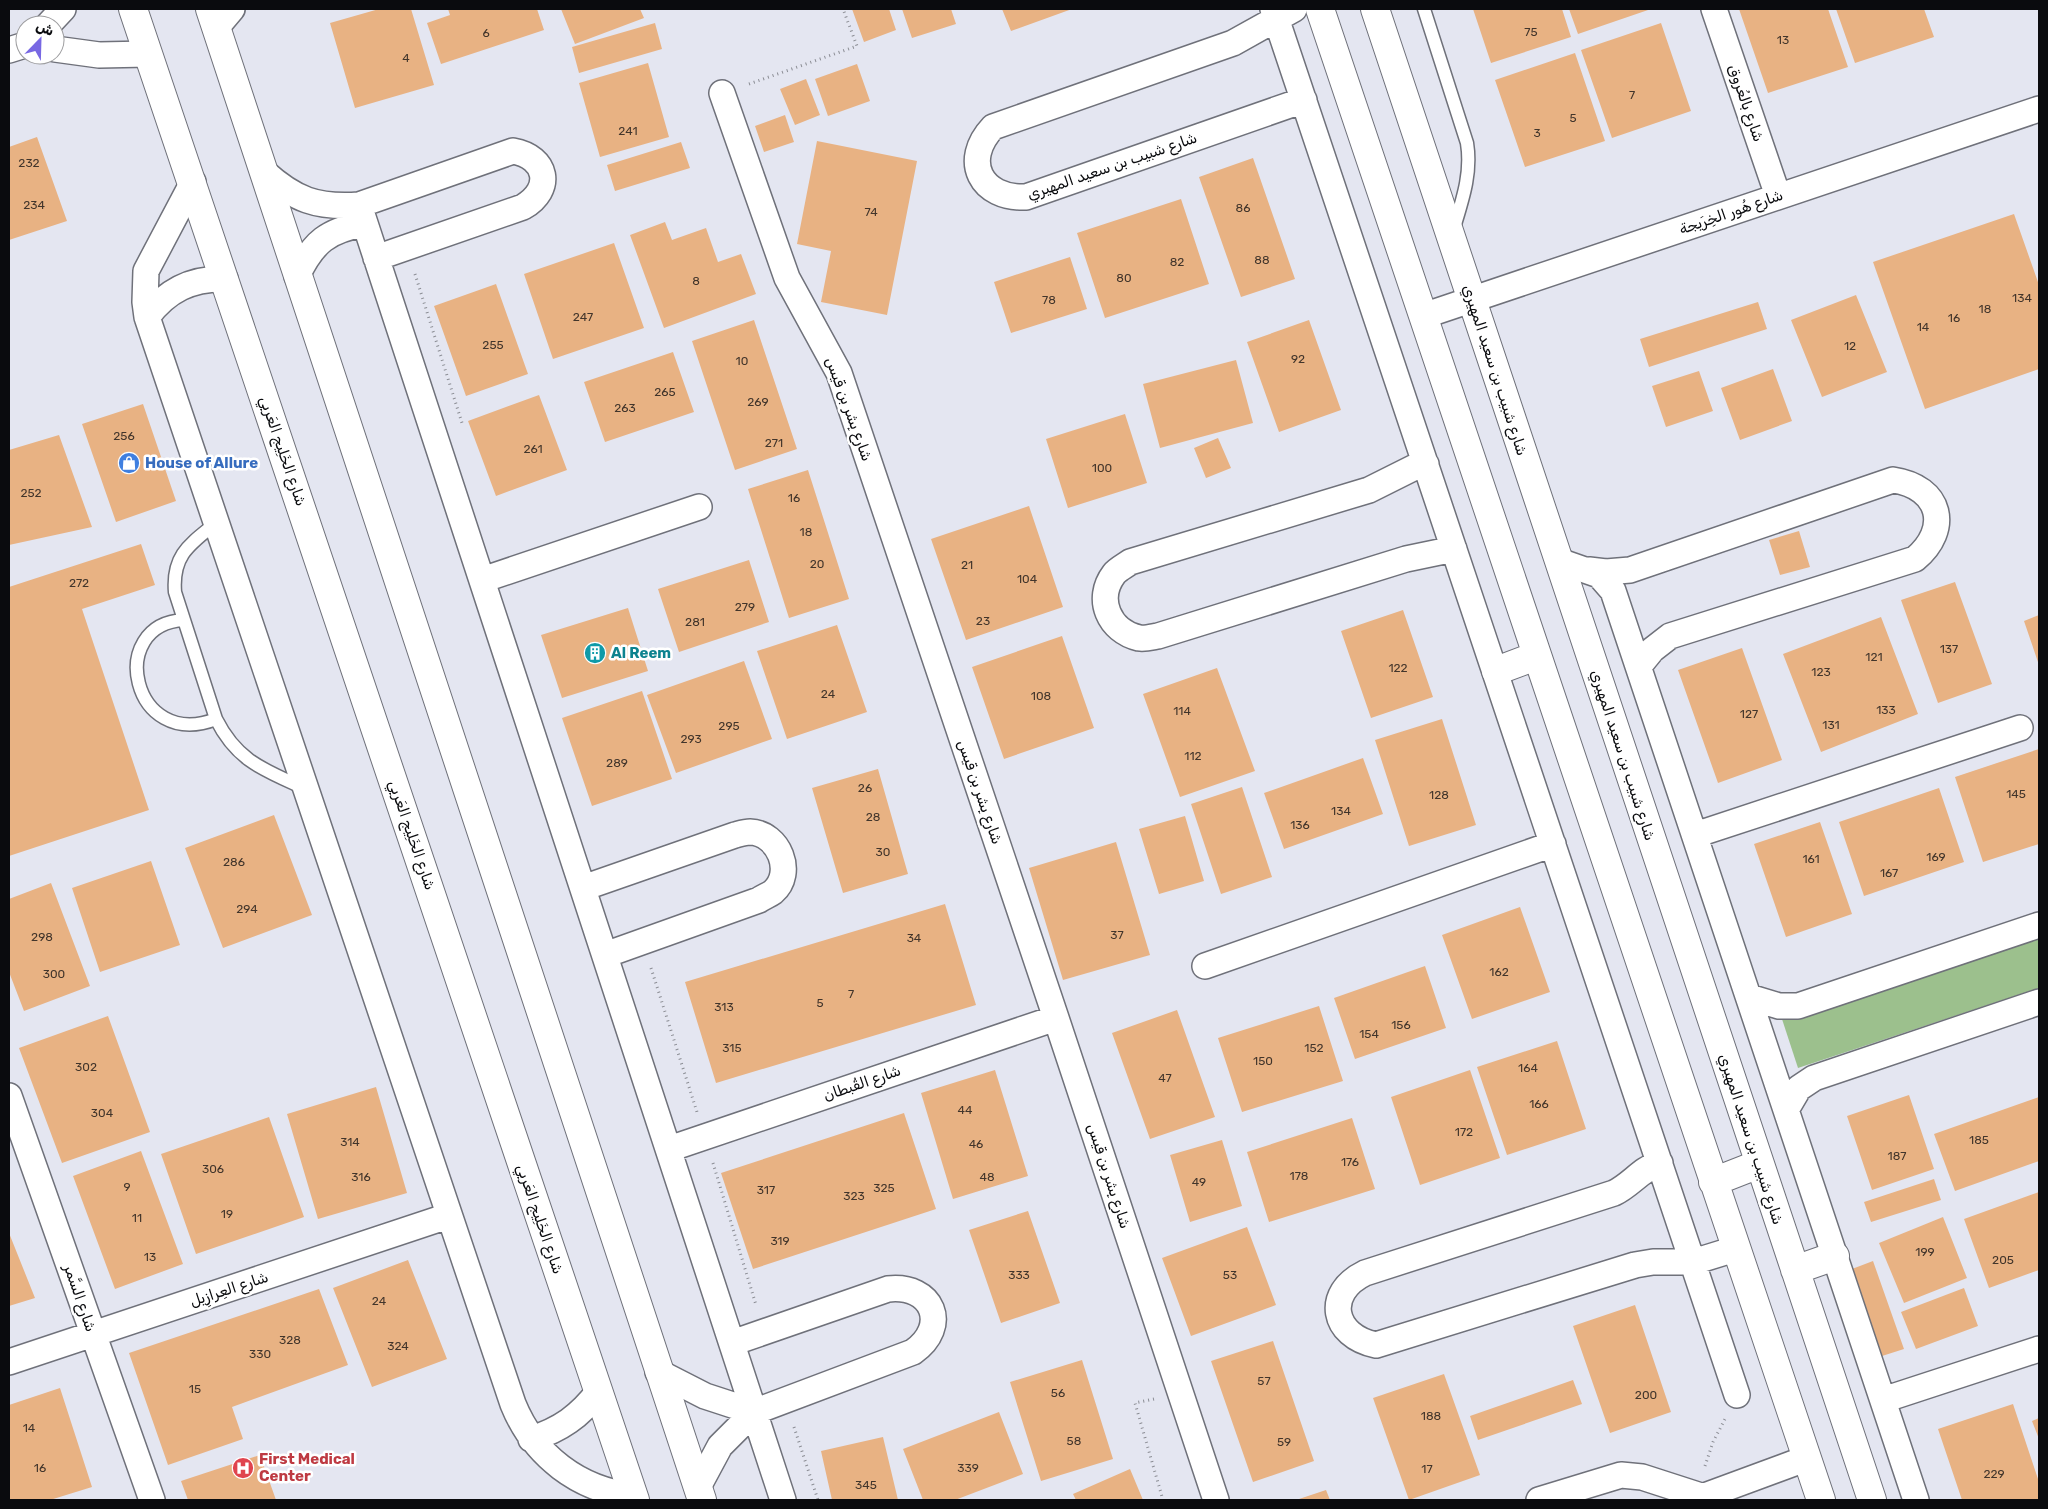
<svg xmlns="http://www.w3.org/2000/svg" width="2048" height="1509" viewBox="0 0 2048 1509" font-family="Rubik,Vazirmatn,sans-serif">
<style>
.green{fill:#9cc08d}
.building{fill:#e8b283}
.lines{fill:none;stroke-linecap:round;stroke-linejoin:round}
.service-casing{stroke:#6f717a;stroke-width:15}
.minor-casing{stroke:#6f717a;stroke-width:28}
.tertiary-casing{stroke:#6f717a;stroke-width:30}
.trunk-casing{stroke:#6f717a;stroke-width:30}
.path{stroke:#8b8d94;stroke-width:3;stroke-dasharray:1 4;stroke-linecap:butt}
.service{stroke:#fff;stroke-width:12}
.minor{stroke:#fff;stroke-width:25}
.tertiary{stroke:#fff;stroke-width:28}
.trunk{stroke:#fff;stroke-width:28}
.labels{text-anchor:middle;stroke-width:5;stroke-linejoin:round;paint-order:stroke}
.number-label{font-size:12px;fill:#42352b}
.street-label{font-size:15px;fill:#0a0b0e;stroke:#fff}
.shop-label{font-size:15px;font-weight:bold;fill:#366cbe;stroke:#fff;text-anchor:start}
.culture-label{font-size:15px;font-weight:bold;fill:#0d838f;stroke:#fff;text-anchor:start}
.health-label{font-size:15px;font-weight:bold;fill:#be3a42;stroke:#fff;text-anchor:start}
</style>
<rect width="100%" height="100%" fill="#e4e6f1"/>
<!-- green -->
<path class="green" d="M2039,926V988L1798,1068L1781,1016Z"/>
<!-- building -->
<path class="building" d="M379,9H411L434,85L355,108L330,23Z
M448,9H537L544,30L441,64L427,23L450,15Z
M561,9H640L644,18L575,44Z
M852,9H889L896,30L864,42Z
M902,9H951L956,24L912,38Z
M1002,9H1072L1011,31Z
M1473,9H1562L1571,37L1491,63Z
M1569,9H1651L1578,34Z
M1739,9H1828L1848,67L1768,93Z
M1836,9H1924L1934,37L1855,63Z
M655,23L662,49L579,73L572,47Z
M1661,23L1691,111L1612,138L1581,50Z
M1575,53L1605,141L1525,167L1495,80Z
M648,63L669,137L600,157L579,83Z
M857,64L870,101L828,116L815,79Z
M806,79L820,115L795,125L780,89Z
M785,115L794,142L764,152L755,126Z
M37,137L67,221L9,240V147Z
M817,141L917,161L887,315L821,302L831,251L797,244Z
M681,142L690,168L615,191L607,165Z
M1253,158L1295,279L1241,297L1199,177Z
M1181,199L1209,284L1105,318L1077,233Z
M2014,214L2039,285V369L1925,409L1873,262Z
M665,222L672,240L706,228L718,262L741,254L756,294L664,328L630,235Z
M614,243L644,328L553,359L524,274Z
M1070,257L1087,309L1011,333L994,282Z
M496,284L528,374L466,396L434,306Z
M1856,295L1887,372L1822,397L1791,320Z
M1758,302L1767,329L1649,367L1640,339Z
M754,320L797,449L735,470L692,341Z
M1309,320L1341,410L1279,432L1247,342Z
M673,352L694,412L605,442L584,382Z
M1236,360L1253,423L1160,448L1143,384Z
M1773,369L1792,421L1740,440L1721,388Z
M1699,371L1713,411L1666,427L1652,386Z
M539,395L567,470L496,496L468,421Z
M143,404L176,501L116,522L82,424Z
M1125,414L1147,483L1068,508L1046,439Z
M59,435L92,527L9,545V450Z
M1218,438L1231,468L1206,478L1194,448Z
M808,470L849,599L789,618L748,489Z
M1029,506L1063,607L966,640L931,539Z
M1799,531L1810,567L1780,575L1769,540Z
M141,544L155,585L82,609L149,810L9,856V587Z
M749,560L769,622L679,652L658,589Z
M1955,582L1992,684L1938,703L1901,600Z
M628,608L648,671L562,698L541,635Z
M1403,610L1433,697L1371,718L1341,631Z
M2039,615V665L2024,621Z
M1881,617L1918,714L1821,752L1783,654Z
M837,625L867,712L787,739L757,651Z
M1062,636L1094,728L1004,759L972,667Z
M1742,648L1782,760L1718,783L1678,670Z
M744,661L772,739L676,773L647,695Z
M1217,668L1255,771L1180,797L1143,694Z
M642,691L672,779L592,806L562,718Z
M1442,719L1476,825L1409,846L1375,740Z
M2039,749V844L1983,862L1955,777Z
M1363,758L1383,814L1284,849L1264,793Z
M878,769L908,874L843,893L812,788Z
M1242,787L1272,877L1221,894L1191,804Z
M1939,788L1964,862L1864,896L1839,822Z
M274,815L312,915L223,948L185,848Z
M1185,816L1204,881L1159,894L1139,829Z
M1820,822L1852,914L1786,937L1754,844Z
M1116,842L1150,955L1063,980L1029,868Z
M151,861L180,945L100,972L72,888Z
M51,883L90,986L24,1011L9,972V899Z
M945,904L976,1005L716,1083L685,982Z
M1520,907L1550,992L1472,1019L1442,935Z
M1425,966L1446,1028L1355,1059L1334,998Z
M1319,1006L1343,1081L1242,1112L1218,1038Z
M1177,1010L1215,1117L1150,1139L1112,1033Z
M108,1016L150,1132L62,1163L19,1048Z
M1557,1041L1586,1129L1507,1155L1477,1067Z
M995,1070L1028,1176L953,1199L921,1093Z
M1470,1070L1500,1158L1420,1185L1391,1097Z
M376,1087L407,1193L318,1219L287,1114Z
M1909,1095L1934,1169L1872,1190L1847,1116Z
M2039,1097V1161L1955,1191L1934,1134Z
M904,1113L936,1209L753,1269L721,1173Z
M269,1117L304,1217L196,1254L161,1154Z
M1352,1118L1375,1189L1269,1222L1247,1152Z
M1222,1140L1242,1206L1190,1222L1170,1155Z
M141,1151L183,1264L115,1289L73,1176Z
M1934,1179L1941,1200L1871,1222L1864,1202Z
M2039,1192V1270L1989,1288L1964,1219Z
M1028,1211L1060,1303L1001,1323L969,1230Z
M1943,1217L1967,1278L1904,1303L1879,1243Z
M1247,1227L1276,1305L1191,1336L1162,1258Z
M9,1233L35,1298L9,1306Z
M408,1260L447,1359L372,1387L333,1288Z
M1873,1261L1904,1349L1882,1356L1852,1269Z
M1964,1288L1978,1326L1916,1349L1901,1312Z
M319,1289L348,1365L232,1407L243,1439L168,1465L129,1353Z
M1635,1305L1671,1412L1610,1433L1573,1326Z
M1273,1341L1314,1461L1253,1482L1211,1361Z
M1082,1360L1113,1459L1041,1481L1010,1382Z
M1444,1374L1480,1475L1409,1500L1373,1398Z
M1573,1380L1582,1404L1478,1440L1470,1416Z
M60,1388L92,1487L50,1500H9V1405Z
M2013,1404L2039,1482V1500H1962L1938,1429Z
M999,1412L1023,1474L955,1500H923L903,1449Z
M2039,1418V1439L2032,1421Z
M883,1437L898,1500H832L821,1451Z
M260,1455L276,1500H188L181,1481Z
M1130,1469L1143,1500H1076L1073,1494Z
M1326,1490L1330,1500H1296Z"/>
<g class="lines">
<!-- service casing -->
<g class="service-casing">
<path id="service" d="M1424,9L1467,143C1472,174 1462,201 1453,231
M216,523C190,544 172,555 175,592L216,719C237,761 264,770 304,788
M184,620C105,624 132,752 216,719"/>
</g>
<!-- minor casing -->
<g class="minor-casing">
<path id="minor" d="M1273,9L1737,1395
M1294,9L1233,43L993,127C961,161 981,199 1026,197L1304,100
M1714,9L1778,196
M48,25L63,9
M216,28L232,9
M55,49L99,55L148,54
M9,50L25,45
M722,93L787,278L839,373L1056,1018L1216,1500
M264,172C295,200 317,208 359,205L513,151C547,157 554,189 523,207L376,258
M193,182L146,271L145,302L147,317L513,1404C534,1456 579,1490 634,1496
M359,205L783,1500
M297,276C313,242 328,230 365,224
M1423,316L2039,109
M147,317C167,290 192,278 225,279
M1426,464L1413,468L1369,490L1130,562C1125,566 1118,569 1114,574C1095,599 1109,631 1139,638C1145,639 1152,637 1158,636L1406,559L1454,549
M1559,561L1599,575L1613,591L1916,1500
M1589,570L1606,572L1630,570L1893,480C1941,487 1951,529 1915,559L1670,636L1652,650L1639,666
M482,580L699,507
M1695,835L2020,728
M583,888L735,835C739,834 745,832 750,832C779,833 795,873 773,892C769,895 763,897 759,900L605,955
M1205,966L1553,844
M1749,997L1779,1006H1798L2039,925
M9,1096L152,1500
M1786,1110L1799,1088L1814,1078L2039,1002
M669,1149L1056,1018
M1660,1163C1641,1169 1631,1185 1614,1193L1365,1273C1324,1293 1332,1336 1376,1345L1635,1265L1653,1262H1693L1735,1249
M9,1362L448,1216
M658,1372L705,1396L754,1412
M1883,1400L2039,1349
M531,1439C560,1430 580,1416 598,1392
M698,1487L720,1446L754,1412L913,1352C950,1326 933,1284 888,1289L732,1343
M1539,1500L1621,1475L1642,1477L1704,1497
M1694,1500L1805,1459"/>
</g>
<!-- tertiary casing -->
<g class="tertiary-casing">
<path id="tertiary" d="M1320,9L1821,1500
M1375,9L1872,1500
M1496,671L1536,656
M1713,1182L1759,1164
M1795,1270L1835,1256"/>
</g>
<!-- trunk casing -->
<g class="trunk-casing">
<path id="trunk" d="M133,9L635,1500
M210,9L702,1500"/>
</g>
<!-- path -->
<path class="path" d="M749,84L857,46L843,9
M415,274L462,423
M651,968L697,1112
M713,1163L756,1305
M1154,1399L1135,1403L1163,1500
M794,1427L818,1500
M1705,1466L1713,1442L1725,1419"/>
<!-- service -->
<use href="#service" class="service"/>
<!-- minor -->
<use href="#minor" class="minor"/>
<!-- tertiary -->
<use href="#tertiary" class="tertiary"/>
<!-- trunk -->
<use href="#trunk" class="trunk"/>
</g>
<!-- icons -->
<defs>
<g id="shop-disc" transform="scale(1.125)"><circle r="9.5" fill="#3f7fe0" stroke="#fff"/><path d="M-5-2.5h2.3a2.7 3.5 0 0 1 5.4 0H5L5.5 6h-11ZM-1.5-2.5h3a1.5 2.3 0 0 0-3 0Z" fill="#fff"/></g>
<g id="building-disc" transform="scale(1.125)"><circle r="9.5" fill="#0f9aa8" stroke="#fff"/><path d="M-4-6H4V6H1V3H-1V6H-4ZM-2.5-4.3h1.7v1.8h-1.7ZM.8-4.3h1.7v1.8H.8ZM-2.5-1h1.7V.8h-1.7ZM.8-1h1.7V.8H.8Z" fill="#fff"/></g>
<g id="hospital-disc" transform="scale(1.125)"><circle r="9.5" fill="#e0444e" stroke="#fff"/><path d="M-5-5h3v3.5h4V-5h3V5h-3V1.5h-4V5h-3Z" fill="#fff"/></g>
</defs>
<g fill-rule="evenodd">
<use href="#shop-disc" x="129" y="463"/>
<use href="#building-disc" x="595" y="653"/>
<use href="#hospital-disc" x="243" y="1468"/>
</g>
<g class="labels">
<!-- number labels -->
<g class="number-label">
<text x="1531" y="36">75</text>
<text x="486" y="37">6</text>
<text x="1783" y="44">13</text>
<text x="406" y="62">4</text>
<text x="1632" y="99">7</text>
<text x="1573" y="122">5</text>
<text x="628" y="135">241</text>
<text x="1537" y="137">3</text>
<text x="29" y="167">232</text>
<text x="34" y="209">234</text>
<text x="1243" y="212">86</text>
<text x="871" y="216">74</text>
<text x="1262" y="264">88</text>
<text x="1177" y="266">82</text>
<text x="1124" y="282">80</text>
<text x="696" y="285">8</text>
<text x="2022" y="302">134</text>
<text x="1049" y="304">78</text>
<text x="1985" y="313">18</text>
<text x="583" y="321">247</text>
<text x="1954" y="322">16</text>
<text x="1923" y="331">14</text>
<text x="493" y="349">255</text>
<text x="1850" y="350">12</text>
<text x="1298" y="363">92</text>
<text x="742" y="365">10</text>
<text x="665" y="396">265</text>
<text x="758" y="406">269</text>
<text x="625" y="412">263</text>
<text x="124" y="440">256</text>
<text x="774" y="447">271</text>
<text x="533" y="453">261</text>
<text x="1102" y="472">100</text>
<text x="31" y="497">252</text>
<text x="794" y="502">16</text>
<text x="806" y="536">18</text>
<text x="817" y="568">20</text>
<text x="967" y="569">21</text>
<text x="1027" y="583">104</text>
<text x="79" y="587">272</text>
<text x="745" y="611">279</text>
<text x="983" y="625">23</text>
<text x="695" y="626">281</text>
<text x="1949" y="653">137</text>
<text x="1874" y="661">121</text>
<text x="1398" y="672">122</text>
<text x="1821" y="676">123</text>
<text x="828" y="698">24</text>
<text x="1041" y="700">108</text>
<text x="1886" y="714">133</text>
<text x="1182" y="715">114</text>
<text x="1749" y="718">127</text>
<text x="1831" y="729">131</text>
<text x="729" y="730">295</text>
<text x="691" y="743">293</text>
<text x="1193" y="760">112</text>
<text x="617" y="767">289</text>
<text x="865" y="792">26</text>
<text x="2016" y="798">145</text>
<text x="1439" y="799">128</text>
<text x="1341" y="815">134</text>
<text x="873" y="821">28</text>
<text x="1300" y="829">136</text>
<text x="883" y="856">30</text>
<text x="1936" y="861">169</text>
<text x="1811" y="863">161</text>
<text x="234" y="866">286</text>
<text x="1889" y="877">167</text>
<text x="247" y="913">294</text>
<text x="1117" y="939">37</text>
<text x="42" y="941">298</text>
<text x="914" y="942">34</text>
<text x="1499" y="976">162</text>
<text x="54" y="978">300</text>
<text x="851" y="998">7</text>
<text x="820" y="1007">5</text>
<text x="724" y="1011">313</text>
<text x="1401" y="1029">156</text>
<text x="1369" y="1038">154</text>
<text x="732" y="1052">315</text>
<text x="1314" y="1052">152</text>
<text x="1263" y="1065">150</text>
<text x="86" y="1071">302</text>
<text x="1528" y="1072">164</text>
<text x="1165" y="1082">47</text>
<text x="1539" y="1108">166</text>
<text x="965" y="1114">44</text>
<text x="102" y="1117">304</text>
<text x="1464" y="1136">172</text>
<text x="1979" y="1144">185</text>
<text x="350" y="1146">314</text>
<text x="976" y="1148">46</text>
<text x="1897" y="1160">187</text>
<text x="1350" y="1166">176</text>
<text x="213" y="1173">306</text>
<text x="1299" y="1180">178</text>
<text x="361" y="1181">316</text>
<text x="987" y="1181">48</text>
<text x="1199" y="1186">49</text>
<text x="127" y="1191">9</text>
<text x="884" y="1192">325</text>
<text x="766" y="1194">317</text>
<text x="854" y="1200">323</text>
<text x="227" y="1218">19</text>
<text x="137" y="1222">11</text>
<text x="780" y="1245">319</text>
<text x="1925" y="1256">199</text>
<text x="150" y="1261">13</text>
<text x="2003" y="1264">205</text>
<text x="1019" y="1279">333</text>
<text x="1230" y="1279">53</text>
<text x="379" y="1305">24</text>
<text x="290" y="1344">328</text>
<text x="398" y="1350">324</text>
<text x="260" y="1358">330</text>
<text x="1264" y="1385">57</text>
<text x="195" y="1393">15</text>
<text x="1058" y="1397">56</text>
<text x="1646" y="1399">200</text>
<text x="1431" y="1420">188</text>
<text x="29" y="1432">14</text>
<text x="1074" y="1445">58</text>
<text x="1284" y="1446">59</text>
<text x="40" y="1472">16</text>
<text x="968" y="1472">339</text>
<text x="1427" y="1473">17</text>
<text x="1994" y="1478">229</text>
<text x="866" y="1489">345</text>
</g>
<!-- street labels -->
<g class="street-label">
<text transform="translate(1746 103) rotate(71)" y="5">شارع بالعُروق</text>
<text transform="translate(1112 166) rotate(-19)" y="5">شارع شبيب بن سعيد المهيري</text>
<text transform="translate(1731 212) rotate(-19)" y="5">شارع هُور الخِرَيجة</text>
<text transform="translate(1495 370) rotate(72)" y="5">شارع شبيب بن سعيد المهيري</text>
<text transform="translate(849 409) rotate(70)" y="5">شارع بِشر بن قَيس</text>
<text transform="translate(283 451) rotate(71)" y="5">شارع الخَلِيج العَربِي</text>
<text transform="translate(1623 755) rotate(72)" y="5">شارع شبيب بن سعيد المهيري</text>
<text transform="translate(980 792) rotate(71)" y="5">شارع بِشر بن قَيس</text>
<text transform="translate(412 835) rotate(71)" y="5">شارع الخَلِيج العَربِي</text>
<text transform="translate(862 1083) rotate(-19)" y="5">شارع القُبطان</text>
<text transform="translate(1751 1139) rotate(72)" y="5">شارع شبيب بن سعيد المهيري</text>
<text transform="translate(1109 1176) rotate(72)" y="5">شارع بِشر بن قَيس</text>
<text transform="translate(540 1219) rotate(71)" y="5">شارع الخَلِيج العَربِي</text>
<text transform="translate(229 1289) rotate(-18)" y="5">شارع العِرازِيل</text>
<text transform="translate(80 1298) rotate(71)" y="5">شارع السَّمر</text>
</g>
<!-- shop labels -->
<g class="shop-label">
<text x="145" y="468">House of Allure</text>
</g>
<!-- culture labels -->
<g class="culture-label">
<text x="611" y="658">Al Reem</text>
</g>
<!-- health labels -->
<g class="health-label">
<text x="259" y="1464">First Medical<tspan x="259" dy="17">Center</tspan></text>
</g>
</g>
<!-- border -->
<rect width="2048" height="1509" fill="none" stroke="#0a0b0e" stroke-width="20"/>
<!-- north arrow -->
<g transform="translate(40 40) rotate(23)"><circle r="24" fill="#ffffff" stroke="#9d9d9f"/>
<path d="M0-4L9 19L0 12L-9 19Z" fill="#7868e3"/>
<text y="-8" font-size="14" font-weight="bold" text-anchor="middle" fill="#0a0b0e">ش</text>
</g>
</svg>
